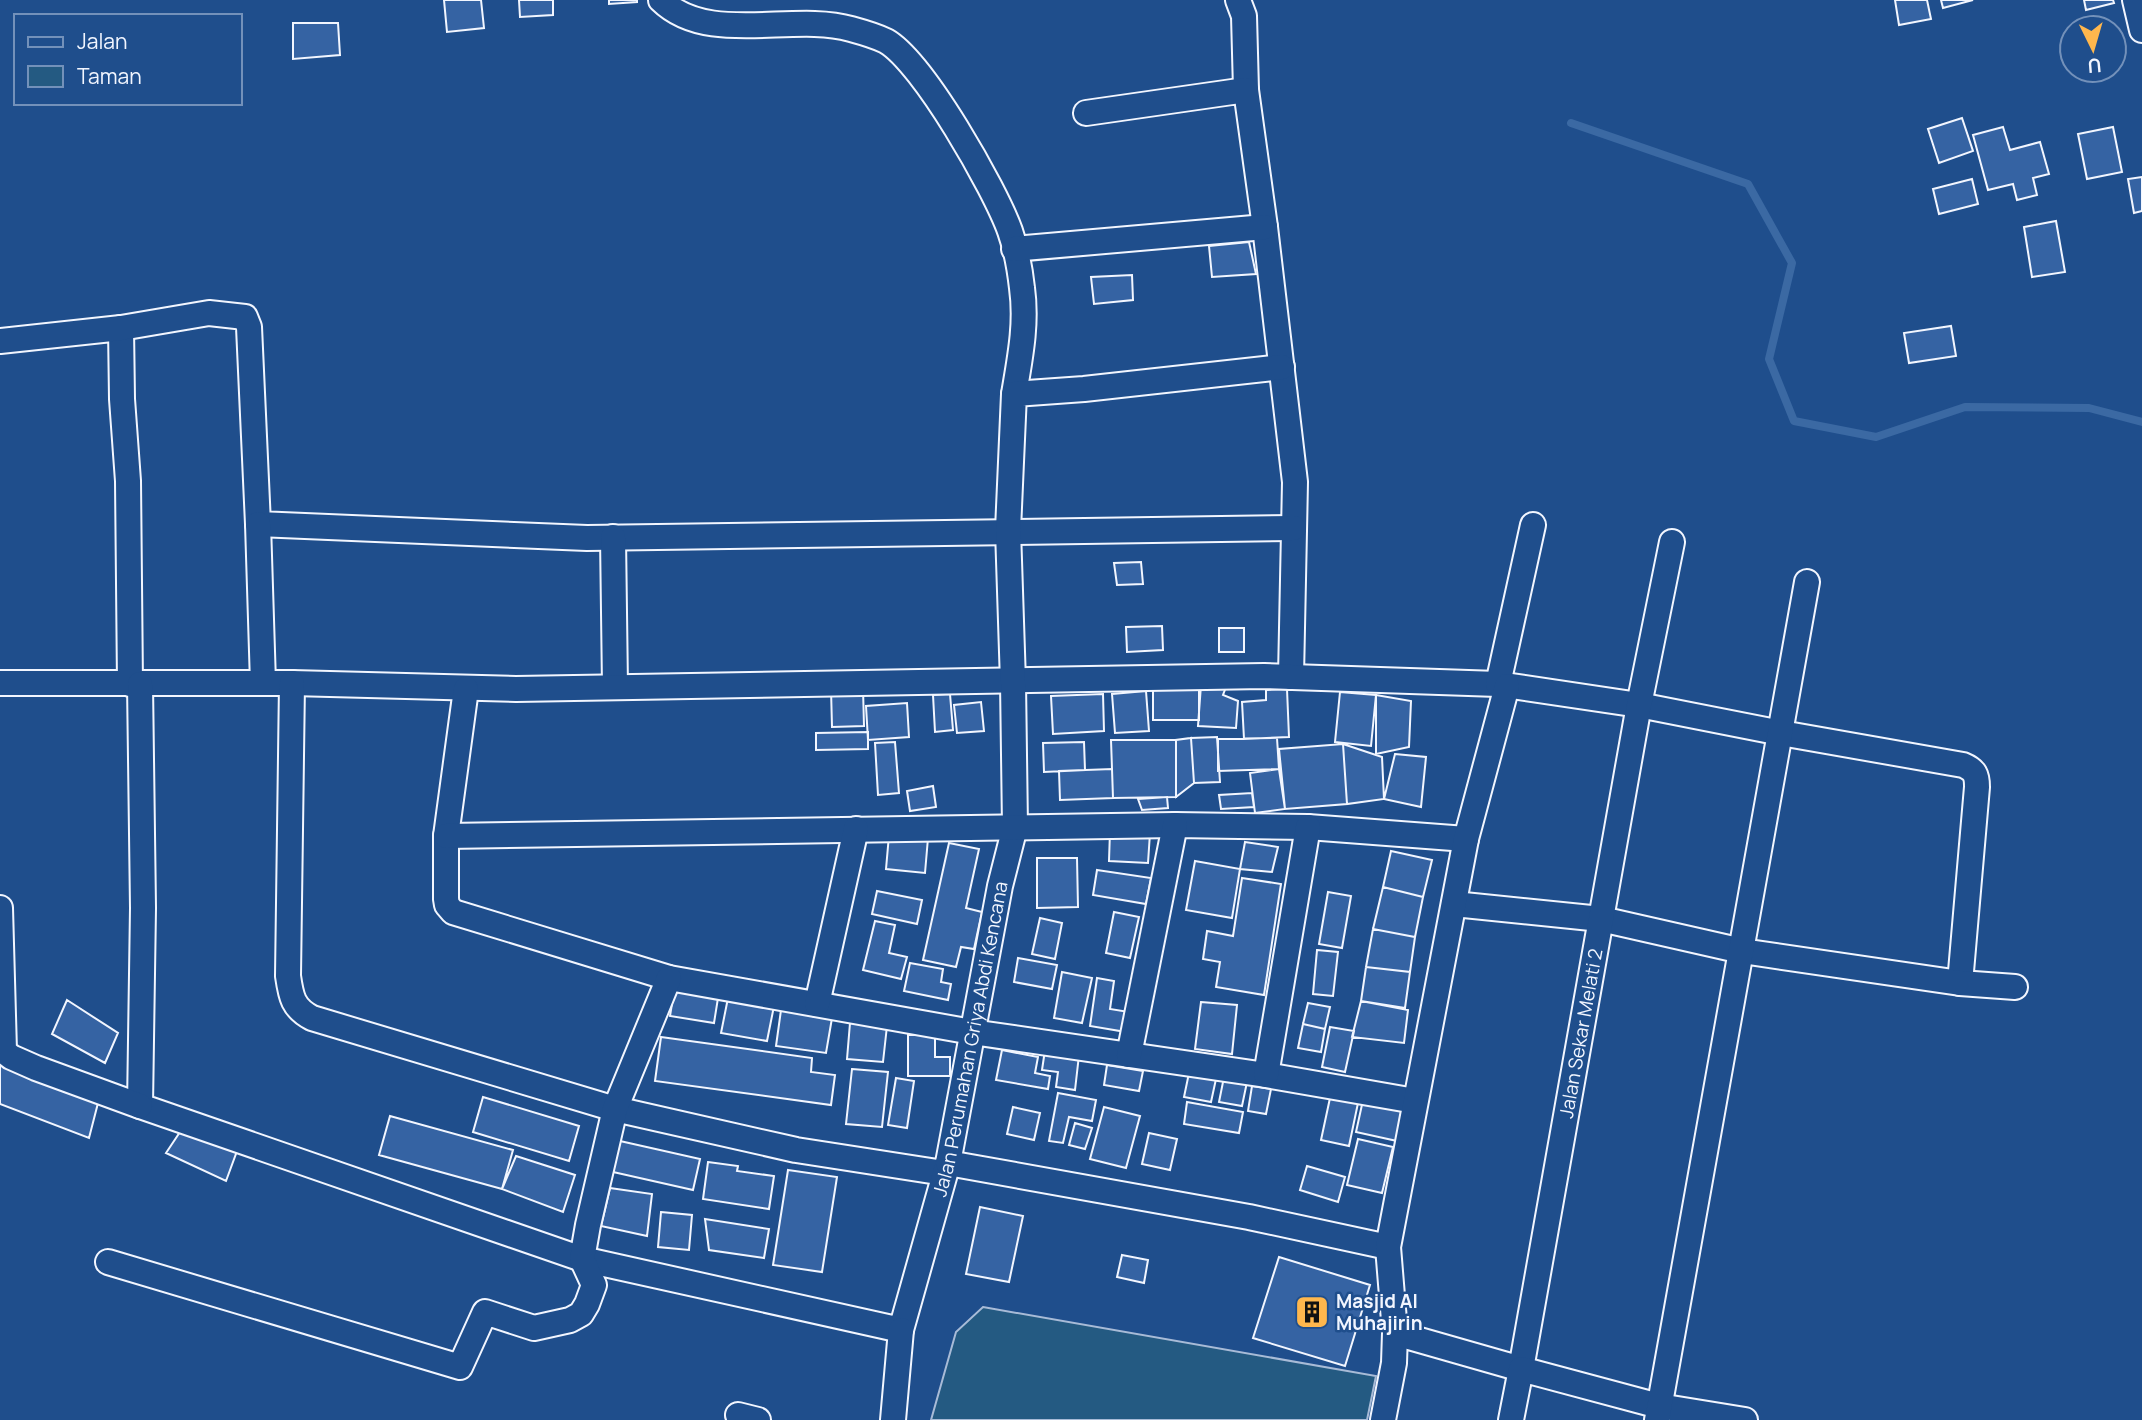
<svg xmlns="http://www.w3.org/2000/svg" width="2142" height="1420" viewBox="0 0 2142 1420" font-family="Manrope,sans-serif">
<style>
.green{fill:#245a82;stroke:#a8bbd7;stroke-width:2}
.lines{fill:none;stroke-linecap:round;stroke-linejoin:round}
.stream{stroke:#3b69a3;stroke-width:8}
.building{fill:#3563a3;stroke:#f2f6ff;stroke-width:2}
.street-casing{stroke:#f2f6ff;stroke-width:28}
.street{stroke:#1f4e8c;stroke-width:24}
.labels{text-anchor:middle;stroke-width:5;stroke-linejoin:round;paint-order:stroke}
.street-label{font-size:19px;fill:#f2f6ff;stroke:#1f4e8c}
.poi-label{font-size:19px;font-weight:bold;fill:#f2f6ff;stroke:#1f4e8c;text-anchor:start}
</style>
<rect width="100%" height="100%" fill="#1f4e8c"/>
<!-- green -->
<path class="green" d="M983,1307L1376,1376L1367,1420H931L956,1332Z"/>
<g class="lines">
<!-- stream -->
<path class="stream" d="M1571,123L1748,184L1792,263L1769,359L1794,421L1876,437L1965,407L2089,408L2142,422"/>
</g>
<!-- building -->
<path class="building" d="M444,0H481L484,28L447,32Z
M519,0H553V15L520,17Z
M609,0H637V2L609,4Z
M1895,0H1927L1931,19L1899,25Z
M1941,0H1973L1943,8Z
M2084,0H2113L2114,3L2086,10Z
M293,23H338L340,55L293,59Z
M1962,118L1973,151L1939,163L1928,129Z
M2003,127L2010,150L2040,142L2049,174L2033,178L2037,195L2017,200L2013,184L1988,190L1973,135Z
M2113,127L2122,172L2087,179L2078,134Z
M2142,177V211L2134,213L2128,179Z
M1972,179L1978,204L1939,214L1933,189Z
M2056,221L2065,272L2032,277L2024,227Z
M1249,242L1256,274L1212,277L1209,246Z
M1132,275L1133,300L1094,304L1091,277Z
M1951,326L1956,356L1909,363L1904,333Z
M1141,562L1143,584L1117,585L1114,563Z
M1162,626L1163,650L1127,652L1126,627Z
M1219,628H1244V652H1219Z
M1201,685L1226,687L1223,695L1238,701L1236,728L1198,726Z
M863,688L864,726L832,727L831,689Z
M1153,688H1199V720H1153Z
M1287,689L1289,737L1244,739L1242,702L1266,700V690Z
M1146,691L1149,731L1115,733L1112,694Z
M1340,692L1376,695L1371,746L1335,742Z
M950,694L953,730L935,732L933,695Z
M1103,694L1104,731L1053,734L1051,696Z
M1376,695L1411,701L1409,747L1376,754Z
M981,702L984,731L957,733L954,705Z
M907,703L909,737L868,740L866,706Z
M868,732V749L816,750V733Z
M1217,737L1220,782L1194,783L1191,738Z
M1191,738L1194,783L1176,797V740Z
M1277,738L1279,769L1218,771V739Z
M1111,740H1176V797L1113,798Z
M895,742L899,793L878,795L875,743Z
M1084,742L1085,770L1044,772L1043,743Z
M1343,744L1382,757L1384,799L1347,804Z
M1343,744L1347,804L1285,809L1279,749Z
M1395,754L1426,757L1421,807L1384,799Z
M1112,769L1113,798L1060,800L1059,771Z
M1279,769L1285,809L1255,813L1250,773Z
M933,786L936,807L910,811L907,791Z
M1252,793L1254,807L1221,809L1219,795Z
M1167,797L1168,808L1142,810L1138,799Z
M1110,831L1150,833L1148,863L1109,861Z
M889,835L928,838L925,873L886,869Z
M1245,842L1278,847L1272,872L1240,869Z
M949,843L979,849L966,908L982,912L974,949L961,947L956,967L923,960Z
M1391,851L1432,860L1423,897L1383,887Z
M1037,858H1077L1078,907L1037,908Z
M1195,861L1240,869L1232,918L1186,910Z
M1097,870L1151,878L1146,904L1093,895Z
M1242,878L1281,884L1264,995L1216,987L1220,962L1203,959L1207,931L1233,936Z
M1383,887L1423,897L1415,937L1373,929Z
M877,891L922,900L917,924L872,914Z
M1328,892L1351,896L1342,948L1319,944Z
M1114,912L1139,917L1130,958L1106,953Z
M1040,918L1062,923L1055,959L1032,954Z
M875,921L895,925L889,953L907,957L901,979L863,970Z
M1373,929L1415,937L1410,972L1366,967Z
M1317,950L1338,952L1333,996L1313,994Z
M1018,958L1057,965L1052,989L1014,982Z
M910,963L943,969L941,982L951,984L948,1000L904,991Z
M1366,967L1410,972L1405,1008L1361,1001Z
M1062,972L1092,978L1082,1023L1054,1018Z
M1097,978L1114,981L1110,1009L1129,1012L1126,1032L1090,1026Z
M674,991L718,998L714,1023L670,1016Z
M728,998L774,1006L767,1041L721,1033Z
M67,1000L118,1033L105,1063L52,1034Z
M1361,1001L1408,1010L1404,1043L1352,1037Z
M1201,1002L1237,1005L1232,1054L1195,1049Z
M1308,1003L1330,1007L1325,1029L1303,1024Z
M781,1010L832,1018L826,1053L776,1046Z
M850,1023L887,1026L883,1062L847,1059Z
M1303,1024L1325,1029L1321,1052L1298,1048Z
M1330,1027L1354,1031L1345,1072L1322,1067Z
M908,1035H935V1057H950V1076H908Z
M661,1037L812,1058L811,1072L835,1075L831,1105L655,1081Z
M1002,1050L1038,1057L1035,1073L1050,1076L1048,1089L996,1080Z
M1045,1050L1079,1055L1075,1090L1056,1087L1058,1072L1042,1070Z
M0,1057L98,1103L89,1138L0,1104Z
M1107,1065L1143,1071L1139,1091L1104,1085Z
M852,1069L888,1072L882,1127L846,1124Z
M1189,1073L1216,1079L1211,1102L1184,1097Z
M1224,1077L1247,1082L1242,1106L1219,1102Z
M896,1078L914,1081L907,1128L888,1125Z
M1252,1086L1271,1089L1266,1114L1248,1111Z
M1058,1093L1096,1100L1092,1121L1069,1117L1063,1143L1049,1141Z
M483,1097L579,1126L569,1161L473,1132Z
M1330,1098L1358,1103L1349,1146L1321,1140Z
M1363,1100L1403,1109L1397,1141L1356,1132Z
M1187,1102L1243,1112L1239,1133L1184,1124Z
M1013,1107L1040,1113L1034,1140L1007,1134Z
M1104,1107L1140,1116L1126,1168L1090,1159Z
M390,1116L513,1150L502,1189L379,1155Z
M1075,1123L1092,1128L1085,1149L1069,1145Z
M182,1129L237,1151L226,1181L166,1153Z
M1149,1133L1177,1139L1170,1170L1142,1164Z
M1358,1139L1393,1147L1382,1193L1347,1185Z
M620,1141L700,1159L693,1190L613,1172Z
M516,1156L575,1175L563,1212L502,1189Z
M708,1162L738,1166L737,1171L774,1176L769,1209L703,1199Z
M1307,1166L1345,1177L1338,1202L1300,1190Z
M788,1170L837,1177L822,1272L773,1265Z
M610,1188L652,1194L647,1236L601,1226Z
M980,1207L1023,1216L1009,1282L966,1274Z
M661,1212L692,1215L689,1250L658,1247Z
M705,1219L769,1229L764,1258L709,1250Z
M1122,1255L1148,1260L1144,1283L1117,1277Z
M1279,1257L1370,1285L1345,1366L1253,1338Z"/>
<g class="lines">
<!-- street casing -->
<g class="street-casing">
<g id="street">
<path d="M661,0C708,46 793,12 851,29C862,32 876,36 886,41C923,62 995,189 1010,231C1016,248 1020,270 1022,288C1027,324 1020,358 1014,394"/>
<path d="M1238,0L1244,16L1246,90"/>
<path d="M2135,0L2142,30"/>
<path d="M1086,113L1246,90L1265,227L1295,482L1291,677"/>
<path d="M1014,249L1265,227"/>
<path d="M121,328L122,399L128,481L130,684"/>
<path d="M0,341L121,328L209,313L245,317L249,327L258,524L587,538L1294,528"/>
<path d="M258,524L263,683"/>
<path d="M613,537L615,687"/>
<path d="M0,683H292L516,689L1264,676L1498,684L1639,705L1781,733L1963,765C1975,770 1977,775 1977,787L1960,983"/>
<path d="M292,683L288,976C291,997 293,1008 312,1018L615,1109L796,1150L944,1173"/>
<path id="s1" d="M140,684L143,908L140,1106L582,1259L901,1330L948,1163L1000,886L1015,827L1013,682L1008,530L1014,394L1084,389L1282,367"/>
<path d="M1498,684L1533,525"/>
<path d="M466,689L446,836V899L447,905L453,912L669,978L972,1032L1266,1075L1415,1101"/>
<path d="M446,836L1175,825L1308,827L1466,839"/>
<path d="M1454,904L1601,919L1742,951L1960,983L2015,987"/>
<path d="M0,908L4,1051L11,1057L36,1068L140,1106"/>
<path d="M817,1004L856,829"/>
<path d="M1129,1055L1175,825"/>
<path d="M1266,1075L1308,827"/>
<path d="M948,1163L1249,1217L1388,1247"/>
<path d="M108,1262L460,1367L485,1312L534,1328L570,1320L581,1314L587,1304L594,1285L582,1259L588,1225L615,1109L669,978"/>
<path d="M1395,1333L1388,1247L1466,839L1507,686"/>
<path d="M738,1415L758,1420"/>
<path d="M893,1420L901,1330"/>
<path id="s2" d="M1383,1420L1394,1363L1395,1333L1521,1369L1639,705L1672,542"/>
<path d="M1511,1420L1521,1369L1659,1406L1745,1420"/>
<path d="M1657,1420L1807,582"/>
</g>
</g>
<!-- street -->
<use href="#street" class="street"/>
</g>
<!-- icons -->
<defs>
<g id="building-square" transform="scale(1.75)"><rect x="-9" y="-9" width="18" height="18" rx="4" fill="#ffb74d" stroke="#1f4e8c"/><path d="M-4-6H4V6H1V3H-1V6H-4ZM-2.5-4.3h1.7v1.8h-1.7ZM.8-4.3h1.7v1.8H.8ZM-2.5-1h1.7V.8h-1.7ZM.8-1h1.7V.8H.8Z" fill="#111"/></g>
</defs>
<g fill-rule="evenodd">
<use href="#building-square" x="1312" y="1312"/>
</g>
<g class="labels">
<!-- street labels -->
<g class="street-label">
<text dy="7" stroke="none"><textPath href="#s2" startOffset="560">Jalan Sekar Melati 2</textPath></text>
<text dy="7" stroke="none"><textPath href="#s1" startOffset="1516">Jalan Perumahan Griya Abdi Kencana</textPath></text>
</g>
<!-- poi labels -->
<g class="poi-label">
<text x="1336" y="1308">Masjid Al<tspan x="1336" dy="22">Muhajirin</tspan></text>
</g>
</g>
<!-- legend -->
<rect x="14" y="14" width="228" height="91" fill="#1f4e8c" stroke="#7391ba" stroke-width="2"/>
<rect x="28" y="37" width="35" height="10" fill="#1f4e8c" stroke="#7391ba" stroke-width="2"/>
<text x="77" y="49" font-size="21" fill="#f2f6ff">Jalan</text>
<rect x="28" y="66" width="35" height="21" fill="#245a82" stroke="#7391ba" stroke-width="2"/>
<text x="77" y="84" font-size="21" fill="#f2f6ff">Taman</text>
<!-- north arrow -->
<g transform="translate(2093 49) rotate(175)"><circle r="33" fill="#1f4e8c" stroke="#7391ba" stroke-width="2"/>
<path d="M0-5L12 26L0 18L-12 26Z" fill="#ffb74d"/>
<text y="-10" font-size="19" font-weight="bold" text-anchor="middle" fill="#f2f6ff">U</text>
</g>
</svg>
